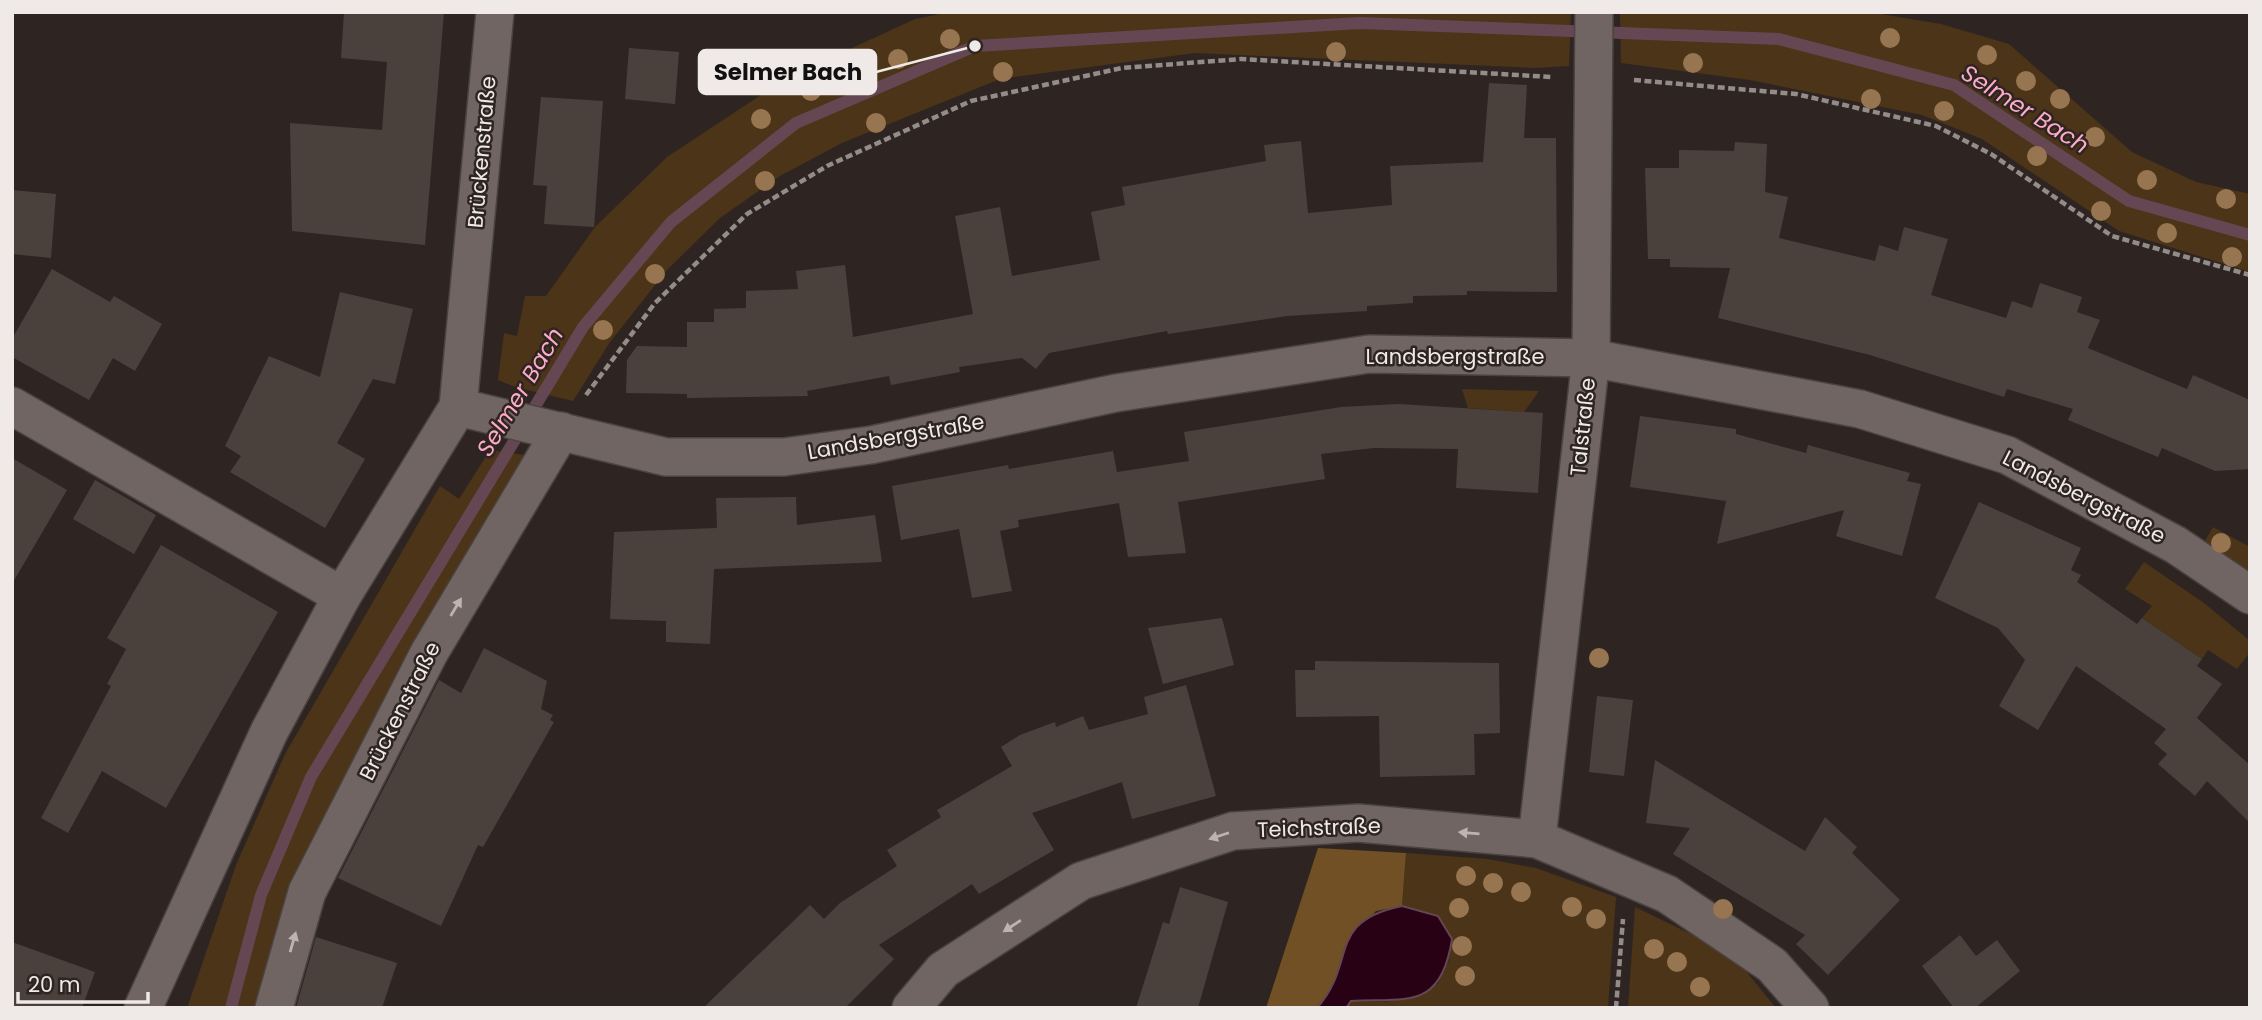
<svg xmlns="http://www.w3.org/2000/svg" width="2262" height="1020" font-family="Poppins,sans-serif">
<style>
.green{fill:#4b3417}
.forest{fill:#715025}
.water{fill:#290114;stroke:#644753;stroke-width:2}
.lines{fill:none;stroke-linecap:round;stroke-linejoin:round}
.stream{stroke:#644753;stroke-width:12}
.building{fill:#4a413c}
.minor-casing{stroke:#4a4341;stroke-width:40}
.path{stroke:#938c89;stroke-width:4.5;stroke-dasharray:7 3.5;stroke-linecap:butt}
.minor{stroke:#716563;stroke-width:37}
.tree{fill:#967550}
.oneway{fill:#bdb4b2}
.labels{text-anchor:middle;stroke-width:5;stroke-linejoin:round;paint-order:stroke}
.street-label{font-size:21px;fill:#efe9e7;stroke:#2e2522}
.water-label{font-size:23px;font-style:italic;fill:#fdabc8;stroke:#2e2522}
.leader{fill:none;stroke:#efe9e7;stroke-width:2.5}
.callout-dot{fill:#efe9e7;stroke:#2e2522;stroke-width:2.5}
.callout{fill:#efe9e7;stroke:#efe9e7;stroke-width:2.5}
.callout-label{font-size:23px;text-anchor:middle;font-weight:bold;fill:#111}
</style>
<rect width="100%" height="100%" fill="#2e2522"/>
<g class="green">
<path d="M950,12h621l-2,54 -34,2 -340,-15 -195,26 -158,64 -62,33 -60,42 -53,52 -57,72 -37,59 -58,-14 -17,-7 6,-47 13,3 8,-40h21l49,-69 72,-70 118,-78 130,-60z"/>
<path d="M1620,12h249l72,12 68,20 123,108 64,30 54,12v78l-131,-41 -137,-92 -60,-24 -172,-35 -129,-17z"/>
<path d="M1462,389l77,2 -15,21 -56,-4z"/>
<path d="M490,450l34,5 -64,117 -202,436h-71l49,-143 49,-111 155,-268 19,13z"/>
<path d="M2213,527l37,20v28l-45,-34z"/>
<path d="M2144,562l60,41 46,38v11l-13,17 -29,-19 -6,9 -60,-41 10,-12 -27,-17z"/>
<path d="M1406,853l82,6 48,9 80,29 -8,111h-262l4,-7 37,1 51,-18 11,-24 3,-21 -14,-23 -36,-10z"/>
<path d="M1635,907l85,41 25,22 31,38h-148z"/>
</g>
<path class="forest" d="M1318,848l88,5 -4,53 -26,5 -31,35 -13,45 -15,17h-51z"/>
<path class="water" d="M1402,906l36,10 14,23c-11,71 -44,59 -101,62l-5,7h-29c41,-46 8,-86 85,-102z"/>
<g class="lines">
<path class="stream" d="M231,1008l30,-113 50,-118 272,-450 88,-105 125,-99 179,-77 385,-23 419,16 175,46 175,116 121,34"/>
</g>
<g class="building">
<path d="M344,12h100l-19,233 -133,-14 -2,-108 92,7 5,-68 -46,-4z"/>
<path d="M629,48l50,4 -4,52 -50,-5z"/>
<path d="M1489,83l38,2 -3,53h32l1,154 -90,-1v4l-54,1v7l-46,3v5l-80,5 -119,18 -1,-3 -118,22 -13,16 -14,-11 -63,9 1,5 -69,13 -2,-9 -82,15 1,5 -121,2v-4l-61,-1 1,-33 10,-14 50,1v-25h27v-13l32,-1v-17l52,-2 -2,-18 49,-6 8,72 120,-23 -18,-98 45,-9 12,69 88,-16 -9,-48 34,-7 -3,-18 144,-26 -2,-16 37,-4 7,72 84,-8 -2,-39 93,-4z"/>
<path d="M541,97l62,4 -9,126 -50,-3 3,-38 -14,-1z"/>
<path d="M1735,142l32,2 -2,48 23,5 -9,41 96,23 4,-16 19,6 6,-24 44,12 -17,56 75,23 6,-17 20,7 8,-25 42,14 -5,15 23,8 -12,28 99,41 6,-14 57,25v69l-35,2 -53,-23 -4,9 -90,-37 5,-11 -66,-20 -3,8 -134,-42 -152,-37 12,-50 -60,-1v-8h-22l-3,-91h34v-18l55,1z"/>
<path d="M12,190l44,4 -5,64 -39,-4z"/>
<path d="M52,269l58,33 4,-6 48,28 -27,47 -22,-13 -24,42 -77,-43v-18z"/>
<path d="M340,292l73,17 -18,75 -22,-5 -36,64 28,16 -40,69 -95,-56 11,-16 -16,-10 44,-90 51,21z"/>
<path d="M1398,404l145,9 -5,80 -82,-5 2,-39 -84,-1 -53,6 4,25 -147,23 8,51 -58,4 -9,-54 -101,17 1,7 -19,4 12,60 -40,7 -13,-69 -58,11 -9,-54 116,-21 1,4 104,-18 4,21 72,-11 -5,-29 157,-25z"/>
<path d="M1640,416l96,13v5l70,19 2,-8 102,28 -3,8 14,3 -19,72 -66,-20 8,-26 -127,34 9,-43 -96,-14z"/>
<path d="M12,458l55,32 -55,94z"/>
<path d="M95,480l61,35 -22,39 -61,-35z"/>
<path d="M796,497l1,28 78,-10 7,47 -168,7 -4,75 -44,-2v-21l-56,-2 4,-87 103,-4 -1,-30z"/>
<path d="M1979,502l102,46 -10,22 10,5 -4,7 60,42 5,-6 60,41 -5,7 25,18 -25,34 53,47v58l-43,-42 -12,15 -37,-32 9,-10 -13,-11 12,-14 -90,-63 -38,64 -39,-24 26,-46 -27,-32 -63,-30z"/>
<path d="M161,545l117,67 -112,196 -64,-37 -34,62 -27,-15 70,-132 -4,-2 19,-35 -19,-11z"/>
<path d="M1222,618l12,47 -71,19 -15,-56z"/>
<path d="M484,648l63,33 -6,28 12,6 -3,5 4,2 -71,125 -5,-2 -37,81 -103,-48 101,-198 22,13z"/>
<path d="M1315,661l184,2 1,70 -26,1 1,41 -95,2 -1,-61 -83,1 -1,-47h20z"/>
<path d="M1186,685l30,111 -84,23 -10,-37 -90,31 22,37 -75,44 -7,-10 -93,61 15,14 -49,49h-142l107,-103 14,14 16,-16 57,-37 -10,-16 54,-33 -4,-7 75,-44 -11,-19 19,-12 35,-13 1,5 27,-11 6,14 59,-16 -4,-17z"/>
<path d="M1597,696l36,4 -9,76 -35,-4z"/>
<path d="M1655,760l150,91 20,-34 32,30 -5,6 48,47 -72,75 -32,-31 9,-9 -132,-81 17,-26 -44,-5z"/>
<path d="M1180,887l48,15 -30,106h-62l27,-86 6,2z"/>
<path d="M1960,935l16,21 21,-16 23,31 -45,37h-21l-32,-42z"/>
<path d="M316,937l81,26 -15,45h-86z"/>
<path d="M12,942l83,30 -13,36h-70z"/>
</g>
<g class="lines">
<g class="minor-casing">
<g id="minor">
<path d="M12,406l330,190"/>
<path d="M458,407l208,50h118l87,-12 245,-52 253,-39 222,4 269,51 147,46 169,90 74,50"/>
<path d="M1537,839l54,-481 3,-346"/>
<path d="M143,1008l126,-276 73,-136 116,-189 37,-395"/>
<path d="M274,1008l33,-116 122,-239 132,-222"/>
<path d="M911,1008l32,-38 138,-89 152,-50 125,-8 179,16 130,55 105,71 38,43"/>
</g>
</g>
<g class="path">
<path d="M1634,80l162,14 140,32 55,28 121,82 138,39"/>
<path d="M586,395l69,-92 92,-89 80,-48 144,-65 151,-33 119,-9 311,18"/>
<path d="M1616,1008l7,-89"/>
</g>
<use href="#minor" class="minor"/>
</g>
<g class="tree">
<circle cx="1890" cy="38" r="10"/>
<circle cx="950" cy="39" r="10"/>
<circle cx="1336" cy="52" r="10"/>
<circle cx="1987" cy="55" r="10"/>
<circle cx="898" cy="59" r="10"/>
<circle cx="1693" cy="63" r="10"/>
<circle cx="1003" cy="72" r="10"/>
<circle cx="2026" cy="81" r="10"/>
<circle cx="811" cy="91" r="10"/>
<circle cx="1871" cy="99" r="10"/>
<circle cx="2060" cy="99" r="10"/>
<circle cx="1944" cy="111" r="10"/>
<circle cx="761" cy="119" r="10"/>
<circle cx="876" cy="123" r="10"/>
<circle cx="2095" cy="137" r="10"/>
<circle cx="2037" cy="156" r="10"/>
<circle cx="2147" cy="180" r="10"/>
<circle cx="765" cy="181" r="10"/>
<circle cx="2226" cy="199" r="10"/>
<circle cx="2101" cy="211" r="10"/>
<circle cx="2167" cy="233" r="10"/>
<circle cx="2232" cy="257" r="10"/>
<circle cx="655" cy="274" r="10"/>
<circle cx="603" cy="330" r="10"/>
<circle cx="2221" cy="543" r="10"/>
<circle cx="1599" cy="658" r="10"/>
<circle cx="1466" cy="876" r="10"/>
<circle cx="1493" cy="883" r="10"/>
<circle cx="1521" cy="892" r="10"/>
<circle cx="1572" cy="907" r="10"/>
<circle cx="1459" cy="908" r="10"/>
<circle cx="1723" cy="909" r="10"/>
<circle cx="1596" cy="919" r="10"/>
<circle cx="1462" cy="946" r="10"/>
<circle cx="1654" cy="949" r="10"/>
<circle cx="1677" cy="962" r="10"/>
<circle cx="1465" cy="976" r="10"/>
<circle cx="1700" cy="987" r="10"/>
</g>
<defs><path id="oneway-solid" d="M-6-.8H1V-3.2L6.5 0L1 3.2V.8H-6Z" transform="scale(1.75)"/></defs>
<g class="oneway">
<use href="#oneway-solid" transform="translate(456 607) rotate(-59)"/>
<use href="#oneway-solid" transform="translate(1469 833) rotate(-175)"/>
<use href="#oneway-solid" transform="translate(1219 836) rotate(162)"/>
<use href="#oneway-solid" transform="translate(1012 926) rotate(147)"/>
<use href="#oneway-solid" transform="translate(293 942) rotate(-74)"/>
</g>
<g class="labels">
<g class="street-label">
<text transform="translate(482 152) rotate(-85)" y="7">Brückenstraße</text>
<text x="1455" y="364">Landsbergstraße</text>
<text transform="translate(1583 427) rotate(-84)" y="7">Talstraße</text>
<text transform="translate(896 437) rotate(-10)" y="7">Landsbergstraße</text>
<text transform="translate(2084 497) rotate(27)" y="7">Landsbergstraße</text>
<text transform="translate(400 711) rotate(-63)" y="7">Brückenstraße</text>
<text transform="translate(1319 828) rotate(-2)" y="7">Teichstraße</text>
</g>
<g class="water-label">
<text transform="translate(2025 109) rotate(32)" y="8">Selmer Bach</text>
<text transform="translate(520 392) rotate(-59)" y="8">Selmer Bach</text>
</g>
</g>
<path class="leader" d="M975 46L876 72"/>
<circle class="callout-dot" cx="975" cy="46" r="7"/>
<rect class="callout" x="699" y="50" width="177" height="44" rx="7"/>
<g class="callout-label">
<text x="788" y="80">Selmer Bach</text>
</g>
<rect width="2262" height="1020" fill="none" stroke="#efe9e7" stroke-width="28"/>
<path d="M18 992v10h130v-10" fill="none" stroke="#efe9e7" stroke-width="3.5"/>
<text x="28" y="992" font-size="21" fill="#efe9e7" stroke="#2e2522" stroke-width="5" paint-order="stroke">20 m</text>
</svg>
